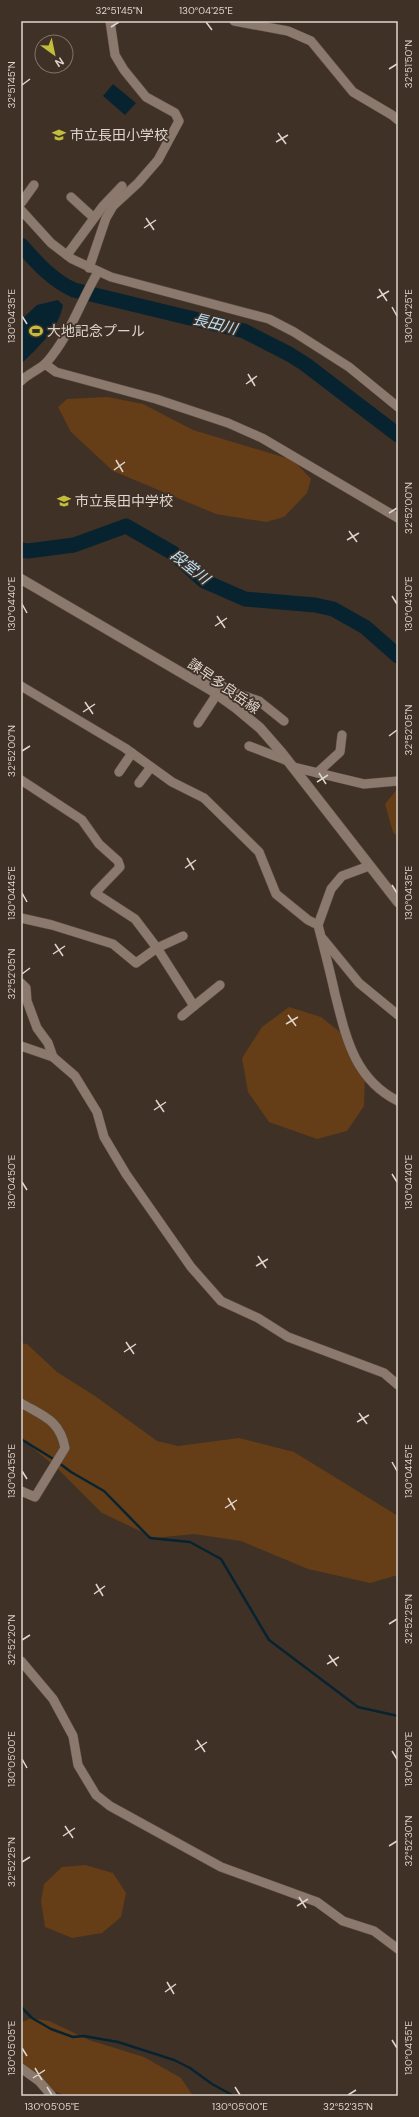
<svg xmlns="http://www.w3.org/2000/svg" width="419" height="2117" font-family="'DM Sans','Noto Sans JP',sans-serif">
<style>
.green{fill:#653d17}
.water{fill:#082330}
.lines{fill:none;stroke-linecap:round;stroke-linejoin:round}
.stream{stroke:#082330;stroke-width:2.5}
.river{stroke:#082330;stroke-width:15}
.minor-casing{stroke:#5a4e44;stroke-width:10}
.secondary-casing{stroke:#5a4e44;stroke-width:11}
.minor{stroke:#8a796c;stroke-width:9}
.secondary{stroke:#8a796c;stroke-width:10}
.ticks{fill:none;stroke:#ded5ce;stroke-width:1.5}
.labels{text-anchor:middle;stroke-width:3.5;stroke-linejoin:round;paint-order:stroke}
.poi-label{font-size:14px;fill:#ded5ce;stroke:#403126;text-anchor:start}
.street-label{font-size:14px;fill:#ded5ce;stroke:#403126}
.water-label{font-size:15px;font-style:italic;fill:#b8e0f7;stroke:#403126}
.neatline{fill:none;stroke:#ded5ce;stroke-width:1.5}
.ticks-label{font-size:10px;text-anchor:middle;fill:#ded5ce}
</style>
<rect width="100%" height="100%" fill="#403126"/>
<g class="green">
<path d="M108,397l35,7 50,26 100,30 18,19 -4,14 -23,24 -18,5 -50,-8 -103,-43 -42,-39 -13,-25 9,-8z"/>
<path d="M398,788v49l-5,-5 -8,-28z"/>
<path d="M289,1007l32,10 28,22 16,32 -1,35 -17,25 -30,8 -48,-17 -21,-30 -6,-34 20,-31z"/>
<path d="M21,1343l6,1 30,28 38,24 62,45 21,5 61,-8 55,14 104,64v59l-28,8 -62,-14 -67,-28 -47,-7 -39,4 -53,-25 -44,-44 -37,-31z"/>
<path d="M85,1865l28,8 13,20 -5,24 -19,16 -30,5 -27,-11 -4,-26 3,-17 18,-17z"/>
<path d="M31,2018l18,3 40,19 55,17 37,21 12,18h-127l-21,-9 -24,-16v-48z"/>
</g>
<g class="water">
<path d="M113,84l23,19 -11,12 -22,-19z"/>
<path d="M58,300l5,5c-4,23 -25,43 -42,59v-48l3,1 13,-12z"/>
</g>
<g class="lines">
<g class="stream">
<path d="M21,1439l34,21"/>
<path d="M59,1463l12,9 33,19 46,47 40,4 31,17 48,81 89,67 40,9"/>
<path d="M21,2007l11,11 19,11 22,8 11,-1 34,6 56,18 16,8 22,16 22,12"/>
</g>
<g class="river">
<path d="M21,245c15,17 32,36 53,45l170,41 45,23 16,10 93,71"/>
<path d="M21,550l7,1 46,-6 52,-19 47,27 31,28 41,18 70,6 18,4 32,18 33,29"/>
</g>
<g class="minor-casing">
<g id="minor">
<path d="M234,21l54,10 23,10 42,51 39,23 6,5"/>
<path d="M71,197l23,21"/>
<path d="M21,203l13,-18"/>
<path d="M21,210l30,33 21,16 39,18 158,42 25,13 55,35 49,40"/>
<path d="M67,255l36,-49 19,-20"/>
<path d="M89,268l17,-50 7,-12 25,-23 20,-23 21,-39 -4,-8 -29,-16 -22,-27 -9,-15 -5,-34"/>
<path d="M45,364l11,8 100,27 72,24 34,15 136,80"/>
<path d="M21,381c7,-7 19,-12 25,-18 24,-27 34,-61 52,-91"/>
<path d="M193,680l5,-7 35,19 26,9 25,20"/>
<path d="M21,686l104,62 47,34 32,16 55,54 17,42 32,26 10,5c6,23 12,46 17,69 11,43 19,85 63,107"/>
<path d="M198,723l19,-29"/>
<path d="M249,746l39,15"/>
<path d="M293,767l71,17 34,-3"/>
<path d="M119,772l13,-19"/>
<path d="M317,773l23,-21 2,-17"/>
<path d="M21,780l61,40 17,24 19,17 2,6 -25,26 40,26 22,29 -21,15 -23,-19 -61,-19 -31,-7"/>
<path d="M139,783l12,-16"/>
<path d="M318,925l13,-36 11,-13 27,-10"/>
<path d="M323,939l36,44 39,32"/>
<path d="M21,983l5,5 1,13 10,27 11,15 5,14"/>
<path d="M194,1006l26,-21"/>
<path d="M182,1016l12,-10 -37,-58 26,-12"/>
<path d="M21,1046l32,11 22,19 22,36 7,25 22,37 65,93 30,34 37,17 30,19 96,36 14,12"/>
<path d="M21,1403c22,13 39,17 44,45l-30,49 -14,-6"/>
<path d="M21,1661l32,38 20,37 5,29 18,30 14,11 111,61 96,35 26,19 31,10 24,18"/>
<path d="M21,2068l18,13 13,15"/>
</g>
</g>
<g class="secondary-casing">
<path id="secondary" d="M21,579l190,111 25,18 24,20 21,24 117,150"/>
</g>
<use href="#minor" class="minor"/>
<use href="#secondary" class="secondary"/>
</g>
<path class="ticks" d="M206,22l6,8M111,27l8,-5M389,69l8,-5M22,85l8,-6M278,133l8,11M276,142l12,-7M146,218l8,12M144,228l12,-8M379,289l8,12M377,298l12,-7M392,307l5,9M22,316l5,8M248,374l7,12M246,384l11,-8M116,460l7,12M114,470l11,-8M389,513l8,-5M349,531l8,11M347,540l12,-7M392,596l5,8M22,604l5,9M217,616l8,12M215,626l12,-8M85,702l8,12M83,712l12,-8M389,736l8,-6M22,751l8,-5M319,773l7,11M317,782l11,-7M187,858l7,12M185,868l11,-8M392,885l5,8M22,893l5,9M55,944l8,12M53,954l12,-8M22,974l8,-6M288,1015l8,11M286,1024l12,-7M156,1100l8,12M154,1110l12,-8M392,1174l5,8M22,1182l5,8M258,1256l8,12M256,1266l12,-7M126,1342l8,12M124,1352l12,-8M359,1413l8,11M357,1422l12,-7M392,1462l5,9M22,1471l5,8M228,1498l7,12M225,1508l12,-8M96,1584l7,12M94,1594l11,-8M389,1624l8,-5M22,1640l8,-5M329,1655l8,11M327,1664l12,-7M197,1740l8,12M195,1750l12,-8M392,1751l5,8M22,1759l5,9M65,1826l8,12M63,1836l12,-8M389,1846l8,-5M22,1862l8,-5M299,1897l7,11M297,1906l11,-7M167,1982l7,12M165,1992l11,-8M392,2040l5,8M22,2048l5,8M35,2068l7,12M33,2078l12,-8M47,2087l5,8M235,2087l5,8M348,2095l8,-5"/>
<defs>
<g id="school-bare" transform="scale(1.08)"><path d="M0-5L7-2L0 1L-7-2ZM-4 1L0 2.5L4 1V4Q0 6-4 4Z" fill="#c3bd3e" stroke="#403126" stroke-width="2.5" paint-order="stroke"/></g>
<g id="stadium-bare" transform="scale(1.08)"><path d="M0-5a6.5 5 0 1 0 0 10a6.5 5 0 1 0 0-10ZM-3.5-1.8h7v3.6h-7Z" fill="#c3bd3e" stroke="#403126" stroke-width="2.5" paint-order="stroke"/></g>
</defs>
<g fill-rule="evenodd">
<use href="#school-bare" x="59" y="135"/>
<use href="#stadium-bare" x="36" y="331"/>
<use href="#school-bare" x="64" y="501"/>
</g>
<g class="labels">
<g class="poi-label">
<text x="70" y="140">市立長田小学校</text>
<text x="47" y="336">大地記念プール</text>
<text x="75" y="506">市立長田中学校</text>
</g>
<g class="street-label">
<text transform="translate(224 686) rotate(35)" y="5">諫早多良岳線</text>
</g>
<g class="water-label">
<text transform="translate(215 324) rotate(14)" y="5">長田川</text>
<text transform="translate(190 567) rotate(38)" y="5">段堂川</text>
</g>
</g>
<rect width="419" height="2117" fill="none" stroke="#403126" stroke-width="44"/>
<g transform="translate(54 54) rotate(147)"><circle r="19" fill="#403126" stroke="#7f7369"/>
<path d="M0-3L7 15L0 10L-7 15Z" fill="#c3bd3e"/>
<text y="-6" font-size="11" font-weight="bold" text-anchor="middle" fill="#ded5ce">N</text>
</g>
<rect x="22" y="22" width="375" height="2073" class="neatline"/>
<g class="ticks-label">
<text x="119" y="14">32°51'45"N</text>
<text x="206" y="14">130°04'25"E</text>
<text transform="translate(408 64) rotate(-90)" y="4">32°51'50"N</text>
<text transform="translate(11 85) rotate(-90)" y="4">32°51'45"N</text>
<text transform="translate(11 316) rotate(-90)" y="4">130°04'35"E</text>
<text transform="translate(408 316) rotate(-90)" y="4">130°04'25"E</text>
<text transform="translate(408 508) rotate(-90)" y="4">32°52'00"N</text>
<text transform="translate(11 604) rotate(-90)" y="4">130°04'40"E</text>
<text transform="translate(408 604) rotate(-90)" y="4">130°04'30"E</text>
<text transform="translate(408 730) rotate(-90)" y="4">32°52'05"N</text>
<text transform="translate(11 751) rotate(-90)" y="4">32°52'00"N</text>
<text transform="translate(11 893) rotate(-90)" y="4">130°04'45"E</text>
<text transform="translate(408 893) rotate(-90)" y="4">130°04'35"E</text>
<text transform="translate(11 974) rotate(-90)" y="4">32°52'05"N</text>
<text transform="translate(11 1182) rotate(-90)" y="4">130°04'50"E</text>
<text transform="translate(408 1182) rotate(-90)" y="4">130°04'40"E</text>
<text transform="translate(11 1471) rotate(-90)" y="4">130°04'55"E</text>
<text transform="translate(408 1471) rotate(-90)" y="4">130°04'45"E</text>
<text transform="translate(408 1619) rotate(-90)" y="4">32°52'25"N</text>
<text transform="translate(11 1640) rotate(-90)" y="4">32°52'20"N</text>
<text transform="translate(11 1759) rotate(-90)" y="4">130°05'00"E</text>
<text transform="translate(408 1759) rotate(-90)" y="4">130°04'50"E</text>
<text transform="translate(408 1841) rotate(-90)" y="4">32°52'30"N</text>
<text transform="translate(11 1862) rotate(-90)" y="4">32°52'25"N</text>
<text transform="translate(11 2048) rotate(-90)" y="4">130°05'05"E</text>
<text transform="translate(408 2048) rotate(-90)" y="4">130°04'55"E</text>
<text x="52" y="2110">130°05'05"E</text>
<text x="240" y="2110">130°05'00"E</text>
<text x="348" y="2110">32°52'35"N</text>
</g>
</svg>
